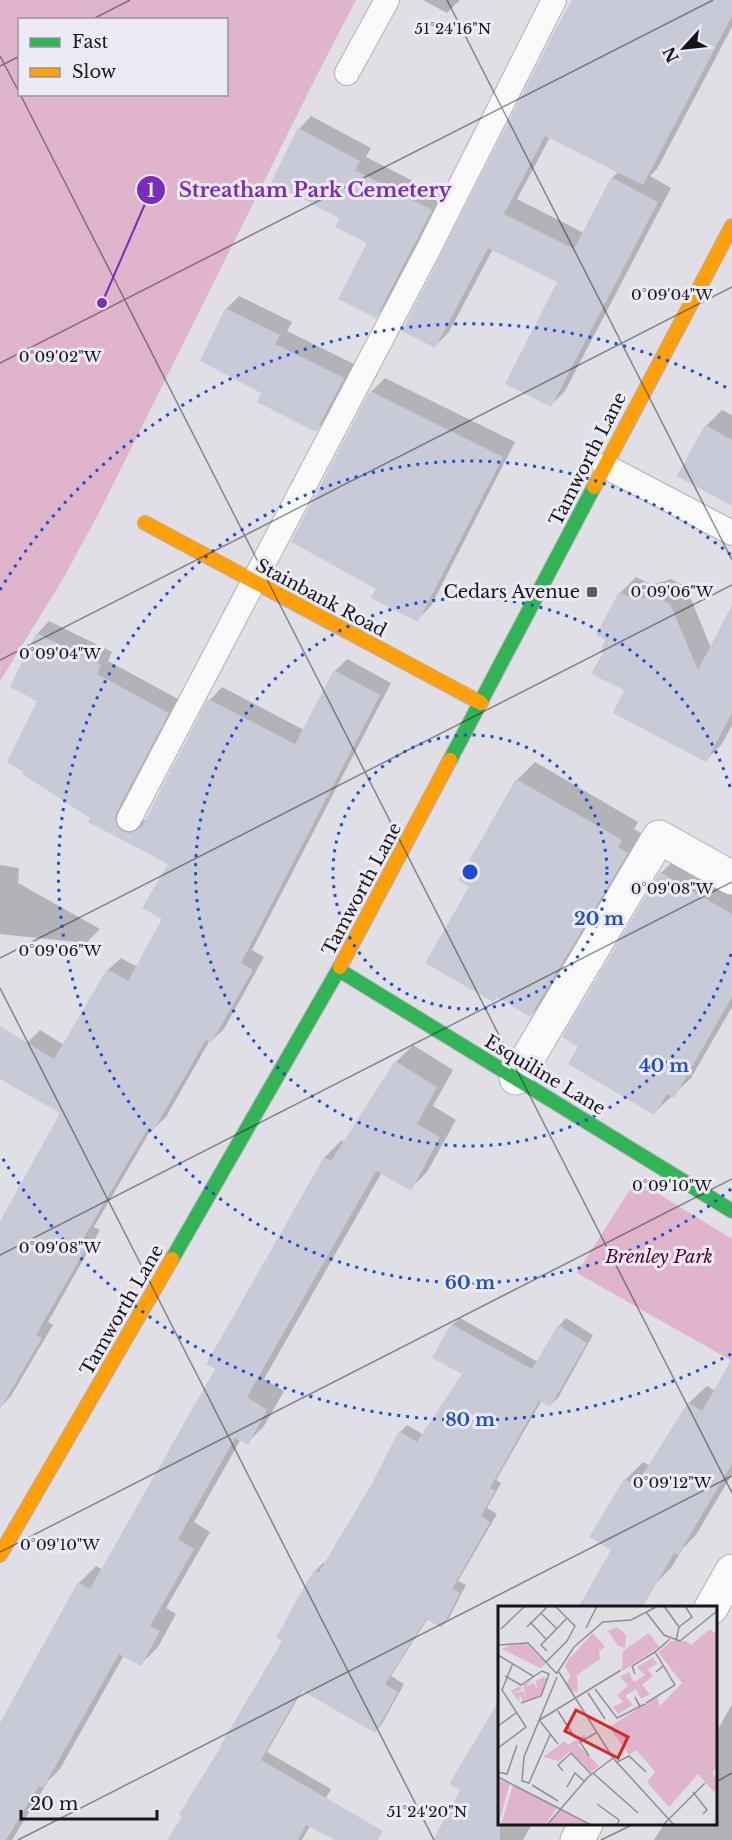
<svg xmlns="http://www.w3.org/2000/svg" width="732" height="1840" font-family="'Libre Baskerville',serif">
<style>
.green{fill:#e0b4ca;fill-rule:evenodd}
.shadow{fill:#0003;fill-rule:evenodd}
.building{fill:#c8cbd7}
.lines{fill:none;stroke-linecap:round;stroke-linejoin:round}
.lane-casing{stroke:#b2b1b6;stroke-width:26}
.street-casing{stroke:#b2b1b6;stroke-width:35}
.fast-casing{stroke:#b2b1b6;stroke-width:16}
.slow-casing{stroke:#b2b1b6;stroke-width:16}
.lane{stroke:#fafafb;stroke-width:24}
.street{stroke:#fafafb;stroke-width:33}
.fast{stroke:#30b455;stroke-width:14}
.slow{stroke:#ff9f0a;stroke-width:14}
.ticks{fill:none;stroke:#16161a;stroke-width:1.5;stroke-opacity:0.45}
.ring{fill:none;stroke:#1d4ed8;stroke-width:3;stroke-dasharray:3 6}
.poi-dot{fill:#5d5c61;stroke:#eceaf5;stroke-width:2}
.labels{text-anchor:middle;stroke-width:6;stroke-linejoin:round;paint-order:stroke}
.street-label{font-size:18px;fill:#16161a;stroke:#eceaf5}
.poi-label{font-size:18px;fill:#16161a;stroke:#eceaf5;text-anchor:end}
.park-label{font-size:18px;font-style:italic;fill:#530131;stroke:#eceaf5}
.inset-road{fill:none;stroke:#8f8f94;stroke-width:1.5}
.view{fill:#d62828;fill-opacity:0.15;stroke:#d62828;stroke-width:3}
.inset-edge{fill:none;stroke:#16161a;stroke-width:3}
.ticks-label{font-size:15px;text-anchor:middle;fill:#16161a;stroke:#eceaf5;stroke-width:6;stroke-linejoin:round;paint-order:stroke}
.centre{fill:#1d4ed8;stroke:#eceaf5;stroke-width:3}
.ring-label{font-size:18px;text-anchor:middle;font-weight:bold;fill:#1d4ed8;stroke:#eceaf5;stroke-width:6;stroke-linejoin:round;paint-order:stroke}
.leader{fill:none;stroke:#7b2cbf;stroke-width:2}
.callout-dot{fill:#7b2cbf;stroke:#eceaf5;stroke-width:2}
.mark-label{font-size:18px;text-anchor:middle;font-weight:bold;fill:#fff}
.callout-label{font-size:20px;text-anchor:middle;font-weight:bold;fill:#7b2cbf;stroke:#eceaf5;stroke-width:6;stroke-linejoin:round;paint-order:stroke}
</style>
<rect width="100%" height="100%" fill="#e0dfe5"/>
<g class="green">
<path d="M0,0h356l-41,79 -215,432 -37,68 -63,102zM20,20h206v74h-206z"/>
<path d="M636,1180l96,59v122l-155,-88z"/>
</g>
<g class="shadow">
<path d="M423,0h37l-13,13z"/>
<path d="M574,0h158v27l-75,142 -7,7 21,12 -106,203 -14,14 8,-124 -66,-32 -44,83 -14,14zM550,137l69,34 -7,7 -28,55 -67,-34z"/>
<path d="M311,116l60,32 -5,9 78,40 -56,107 -12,12 -7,-74 -28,-24 -42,-89z"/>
<path d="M239,296l53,26 -5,9 69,34 -27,52 -13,13 -53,-37 -37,-84z"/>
<path d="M385,378l130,64 -84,164 -14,14 -39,-32 -7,-196z"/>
<path d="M722,410l10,5v89l-26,-78z"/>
<path d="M636,577l16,8 19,-6 15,8 25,61 21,-39v116l-10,19 -16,16 -81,-70 -20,-38 15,-59z"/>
<path d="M49,621l63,31 -4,9 72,39 -45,119 7,2 4,-1 64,-120 12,-13 82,43 31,-59 12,-12 44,24 -139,267 12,7 -40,72 -13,12 -1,-1 -44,77 -13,12 -1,-1 -58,99 6,3 -52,92 5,3 -42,71 -11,12v-177l62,-118 -35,-70 13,-13 24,15 44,-75 13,-12 16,9 27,-48 6,-56 -63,-33 -68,-130 -2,-66z"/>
<path d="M535,762l103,60 -4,7 10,6 -96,163 -18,18 -59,-130 -11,-6 57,-100z"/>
<path d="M679,855l53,31v121l-41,71 -37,35 -74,-67 81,-173z"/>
<path d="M0,865l19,3 -1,15 82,46 -14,14 -86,-9z"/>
<path d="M413,1045l40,25 -20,36 23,14 -29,52 -17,17 -28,-17 -118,207 20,12 -20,35 -17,17 -6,-4 -47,83 16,10 -44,76 10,6 -18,33 -17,17 -17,-9 -64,114 -12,12 -36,59h-12v-114l79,-143 17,-17 7,4 114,-202 -9,-4 117,-207 17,-17 3,2 51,-80z"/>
<path d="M460,1318l78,44 21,-36 7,-8 27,17 -35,63 -8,7 -8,-5 -46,80 5,3 -14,25 10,6 -39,67 8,4 -17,33 -8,8 -13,-8 -37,58 13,8 -22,40 -7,7 -72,-42 -36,63 64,37 -29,51h-133l115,-200 11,-34 21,-36 7,-7 2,1 46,-77 29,-55 7,-7 17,10 41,-62 -13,-48z"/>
<path d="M732,1368v106l-36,61 -13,13 -12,20 -18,18 -40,-36 12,-70 18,-18 7,4 39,-63 18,-17 9,5z"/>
<path d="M732,1704v136h-78l10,-16h52v-91z"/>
<path d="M462,1790l38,34h32l-9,16h-88z"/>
</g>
<g class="building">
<path d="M572,0h160v16l-89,169 -98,-49 -41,78 70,35 37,-72 47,25 -107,205 -46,-23 52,-102 -69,-34 -53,100 -33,-17 150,-295z"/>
<path d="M298,128l62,33 -5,9 77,40 -56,108 -38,-19 29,-56 -32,-16 4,-9 -68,-35z"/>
<path d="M225,308l55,27 -5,9 69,34 -28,54 -59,-30 4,-9 -61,-32z"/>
<path d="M370,391l133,66 -85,165 -47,-24 5,-9 -85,-47z"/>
<path d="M705,425l27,15v66l-55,-30z"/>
<path d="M619,592l16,8 19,-5 16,9 28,66 34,-65v108l-26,49 -93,-49 11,-23 -33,-16 12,-21 -3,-1 5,-12 -9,-5z"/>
<path d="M36,633l65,32 -4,9 72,39 -53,100 -1,6 2,7 5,5 7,2 7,-2 6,-5 66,-127 87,45 39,-74 46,25 -139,268 12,7 -42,73 -5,-3 -53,91 -5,-3 -65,111 6,4 -53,92 6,3 -42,71v-188l60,-108 -60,-34v-53l54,33 53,-90 21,12 34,-62 -20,-11 26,-44 -80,-42 2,-4 -68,-44 1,-2 -16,-10 30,-61 -27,-14z"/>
<path d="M516,779l106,61 -4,7 10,6 -98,164 -33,-20 -4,5 -68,-39 44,-76 -11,-7z"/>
<path d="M660,872l72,42v83l-58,101 -7,-4 -13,21 -86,-51 10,-17 -16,-10z"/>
<path d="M395,1061l42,26 -20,37 23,13 -29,54 -35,-20 -129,226 20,13 -19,35 -13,-7 -57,101 16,10 -44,77 10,5 -19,35 -22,-12 -76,134 -4,-2 -33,54h-6v-117l78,-141 12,7 125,-220 -9,-5 118,-207 7,4z"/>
<path d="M451,1324l81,45 26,-44 29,18 -37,64 -11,-6 -49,87 5,3 -14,25 9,6 -38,67 8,4 -18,35 -16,-9 -41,65 13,8 -23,41 -74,-43 -40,70 122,71 -5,9h-43l-29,-15 -8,15h-131l15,-24 -3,-2 42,-67 -1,-1 62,-105 -6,-3 18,-33 20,-35 5,2 51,-85 29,-56 18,11 45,-68 -30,-16z"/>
<path d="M732,1359v105l-54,91 -4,-2 -32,55h-64l33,-58 -22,-13 35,-58 12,6 52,-83 14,9z"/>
<path d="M500,1699v141h-67l27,-50 -11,-6z"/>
</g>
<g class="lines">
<g class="lane-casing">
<g id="lane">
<path d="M347,73l40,-73"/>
<path d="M605,466l127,67"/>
<path d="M129,819l299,-569 126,-250"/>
</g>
</g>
<g class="street-casing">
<g id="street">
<path d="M516,1078l143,-241 73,41"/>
<path d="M711,1608l21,-37"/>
<path d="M577,1840l9,-16"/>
</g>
</g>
<g class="fast-casing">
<g id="fast">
<path d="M450,760l144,-273"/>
<path d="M339,970l393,241"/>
<path d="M172,1259l168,-292"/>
</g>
</g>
<g class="slow-casing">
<g id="slow">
<path d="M594,487l138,-261"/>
<path d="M145,523l336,180"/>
<path d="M340,967l110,-207"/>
<path d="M0,1555l172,-296"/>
</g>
</g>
<use href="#lane" class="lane"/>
<use href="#street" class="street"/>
<use href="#fast" class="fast"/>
<use href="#slow" class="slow"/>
</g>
<path class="ticks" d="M447,0l285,560M91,20l39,-20M0,56l20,38M0,66l20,-10M20,94l712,1399M0,363l713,-363M0,660l732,-373M0,958l732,-373M0,988l434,852M0,1255l732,-373M0,1552l732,-373M716,1782l16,-9M18,1840l714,-364M601,1840l33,-16"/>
<g class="ring">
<circle cx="470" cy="872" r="137"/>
<path d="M731 954A274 274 0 1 1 731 790"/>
<path d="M731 1189A411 411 0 1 1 731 555"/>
<path d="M731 1354A548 548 0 0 1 0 1154M0 590A548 548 0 0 1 731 390"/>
</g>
<rect class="poi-dot" x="586" y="586" width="12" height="12" rx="3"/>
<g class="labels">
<g class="street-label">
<text transform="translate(588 459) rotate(-63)" y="6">Tamworth Lane</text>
<text transform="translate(321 598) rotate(28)" y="6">Stainbank Road</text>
<text transform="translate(362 889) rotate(-62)" y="6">Tamworth Lane</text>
<text transform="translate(545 1075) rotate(31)" y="6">Esquiline Lane</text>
<text transform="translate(122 1310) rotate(-60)" y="6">Tamworth Lane</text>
</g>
<g class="poi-label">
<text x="580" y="598">Cedars Avenue</text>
</g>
<g class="park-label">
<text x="659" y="1263">Brenley Park</text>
</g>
</g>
<g transform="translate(498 1606)">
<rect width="219" height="219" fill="#e0dfe5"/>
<path d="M119,21l9,8 -1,13 -7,-2 -10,-15zM212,23l4,4 3,-4v137l-5,7 5,6v11l-3,2 -16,-18 -29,33 -22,-25 8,-10 -2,-3 -17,-19 -7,5 -20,-28 48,-30 3,9 22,-23 -24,-31 13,-11h15l5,4zM95,27l12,14 -6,4 1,8 -23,16 1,17 -8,-1 -4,-6 4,-10 -5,-8 3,-7zM151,27l10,14 -37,24 1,-20zM19,37l11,2 18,19 -6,4 -38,-19zM155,51l4,7 -10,5 6,7 -11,9 8,9 -9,5 -5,-10 -11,7 8,9 -15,9 -5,-7 10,-5 -6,-7 11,-9 -8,-9 9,-5 5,10 11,-7 -8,-8zM46,71l4,2 -7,16 -8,3 -10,3 -3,-5 -1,6 -8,-11 9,-5 2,3 -9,5 10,-3 3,6 -3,-12 9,-5 -7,7 9,-4 3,6 -1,-8zM86,129l2,3 -8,7 21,21 -8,6 -21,-21 -11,10 -16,-4 22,-16 3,4zM0,173l12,5 -12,41zM15,179l45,22 -13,18h-44zM62,204l29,15h-41z" fill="#e0b4ca"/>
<path class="inset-road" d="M166,0l15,21 -3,14M148,6l18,23 16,6 37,-30M43,7l16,16M32,16l16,17M29,21l21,-21M181,21l13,-10 -7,-11M88,22l11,-22M3,23l24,-23M0,39l30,-2 29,31M49,45l-6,-6 26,-27M0,49l35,21M48,56l21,-21 8,-15 -20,-20M165,60l-7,6 8,-7M61,66l54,86 61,67M59,67l17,-26 29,-25 28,-2 27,-14M137,68l-3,-8 23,-14M7,70l16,9 21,-14 7,3 -8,22 -20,7M97,83l22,29 28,-14M90,87l17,26M148,97l29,-18 -20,-33 15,-13M142,100l-5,-9 5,10M60,105l17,27M40,115l83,-51M42,115l18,23M0,120l18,-13M52,129l-21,48 -7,-2 2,-24 33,-80M0,142l28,-21 -24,-37 11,-27M91,150l-9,-14 16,-9M119,156l12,-6 17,16M65,165l-5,-6 13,-12 20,21M0,166l9,2 10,-29M95,167l45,40M0,171l93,48M34,179l26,16M69,181l8,-14 9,8M195,186l14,18 -4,4M99,198l22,16 -2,5M49,219l41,-48 25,-19M165,219l42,-42"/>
<path class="view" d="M78,104l52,27 -10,21 -53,-27z"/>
<rect width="219" height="219" class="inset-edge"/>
</g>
<g class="ticks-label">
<text x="453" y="34">51°24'16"N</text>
<text x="672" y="300">0°09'04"W</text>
<text x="60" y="362">0°09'02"W</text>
<text x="672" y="597">0°09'06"W</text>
<text x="60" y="659">0°09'04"W</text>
<text x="672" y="894">0°09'08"W</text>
<text x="60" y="956">0°09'06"W</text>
<text x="672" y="1191">0°09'10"W</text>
<text x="60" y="1253">0°09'08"W</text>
<text x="672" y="1488">0°09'12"W</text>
<text x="60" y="1550">0°09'10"W</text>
<text x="427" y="1817">51°24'20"N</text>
</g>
<circle cx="470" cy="872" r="9" class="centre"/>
<g class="ring-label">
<text x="599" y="925">20 m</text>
<text x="664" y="1072">40 m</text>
<text x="470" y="1289">60 m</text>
<text x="470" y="1426">80 m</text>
</g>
<path class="leader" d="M102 303L151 190"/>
<g class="callout-dot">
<circle cx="102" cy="303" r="6"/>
<circle cx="151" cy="190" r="15"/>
</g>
<g class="mark-label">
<text x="151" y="197">1</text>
</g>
<g class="callout-label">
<text x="315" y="197">Streatham Park Cemetery</text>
</g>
<rect x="18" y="18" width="210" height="78" fill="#eceaf5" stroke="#96959d" stroke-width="1.5"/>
<rect x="30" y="38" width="30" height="9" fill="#30b455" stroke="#96959d" stroke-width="1.5"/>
<text x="72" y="48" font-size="18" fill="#16161a">Fast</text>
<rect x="30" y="68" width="30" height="9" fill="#ff9f0a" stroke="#96959d" stroke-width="1.5"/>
<text x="72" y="78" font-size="18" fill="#16161a">Slow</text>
<g transform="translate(684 48) rotate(243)" stroke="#eceaf5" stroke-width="4.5" paint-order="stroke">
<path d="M0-4.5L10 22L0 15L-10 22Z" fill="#16161a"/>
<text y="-9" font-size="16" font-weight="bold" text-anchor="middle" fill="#16161a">N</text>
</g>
<path d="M21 1810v9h136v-9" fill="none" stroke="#16161a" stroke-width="3"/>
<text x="30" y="1810" font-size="18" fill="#16161a" stroke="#eceaf5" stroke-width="4.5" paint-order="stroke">20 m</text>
</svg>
